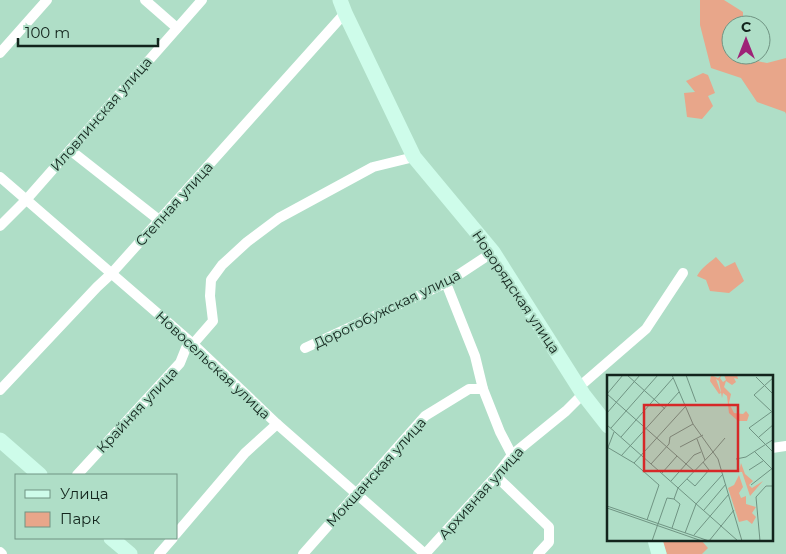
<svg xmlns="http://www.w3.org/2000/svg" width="786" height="554" font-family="Montserrat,sans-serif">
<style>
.green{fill:#e8a68a}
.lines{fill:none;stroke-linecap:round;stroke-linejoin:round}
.street{stroke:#fff;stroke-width:10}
.secondary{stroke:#cefcea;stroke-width:15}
.labels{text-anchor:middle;stroke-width:4;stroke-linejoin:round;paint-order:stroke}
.street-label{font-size:14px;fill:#12241c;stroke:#afdec7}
.inset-road{fill:none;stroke:#709483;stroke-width:1}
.view{fill:#d62828;fill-opacity:0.15;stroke:#d62828;stroke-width:2.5}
.inset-edge{fill:none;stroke:#12241c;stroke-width:2.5}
</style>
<rect width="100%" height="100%" fill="#afdec7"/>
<g class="green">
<path d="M700,0h24l19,12v9l5,4h-17v30h25l1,6 10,2 19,-5v56l-1,-2 -28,-10 -16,-24 -30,-10 -11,-43z"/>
<path d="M703,73l5,2 7,18 -7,3 5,10 -11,13 -15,-2 -3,-24 11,-1 -9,-11z"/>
<path d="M716,257l9,10 10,-5 9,19 -15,12 -19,-2 -4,-11 -9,-4c6,-10 11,-12 19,-19z"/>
<path d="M662,540h39l7,8 -6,6h-35z"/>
</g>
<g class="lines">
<g class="street">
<path d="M145,0l32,28"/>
<path d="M0,53l47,-53"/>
<path d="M70,150l89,70"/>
<path d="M0,177l193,167 84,80 148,130"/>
<path d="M0,226l26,-26 176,-200"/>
<path d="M446,283l29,73 8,33 17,43 12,23"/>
<path d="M305,348l141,-65 47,-31"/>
<path d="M579,387l67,-58 37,-56"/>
<path d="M0,390l97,-103 14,-13 234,-261"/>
<path d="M772,448l14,-2"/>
<path d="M77,475l103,-112 6,-15 7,-4 20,-23 -3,-25 1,-16 11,-15 25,-23 32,-24 94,-51 41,-10"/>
<path d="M496,476l53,51v15l-11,12"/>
<path d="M176,534l69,-81 32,-29"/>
<path d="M0,552l2,2"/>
<path d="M159,554l14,-16"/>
<path d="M303,554l122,-138 44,-27h14"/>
<path d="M425,554l71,-78 16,-21 54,-44 17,-17"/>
</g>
<g class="secondary">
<path d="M340,0l5,13 69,144 79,95 90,142 25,32"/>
<path d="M0,440l40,35"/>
<path d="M111,538l19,16"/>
<path d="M655,540l4,14"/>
</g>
</g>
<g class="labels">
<g class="street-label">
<text transform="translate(101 114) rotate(-49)" y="5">Иловлинская улица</text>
<text transform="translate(174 204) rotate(-48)" y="5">Степная улица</text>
<text transform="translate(516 292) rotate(56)" y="5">Новорядская улица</text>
<text transform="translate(387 309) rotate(-26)" y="5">Дорогобужская улица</text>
<text transform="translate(213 365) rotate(43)" y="5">Новосельская улица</text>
<text transform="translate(137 410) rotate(-47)" y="5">Крайняя улица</text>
<text transform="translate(376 472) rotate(-48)" y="5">Мокшанская улица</text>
<text transform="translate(481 493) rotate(-48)" y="5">Архивная улица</text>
</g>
</g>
<g transform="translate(607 375)">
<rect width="166" height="166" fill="#afdec7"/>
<path d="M104,0l7,3 4,-3 -2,3 3,4 3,-2 -2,-5h13l1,4 -4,-1 2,4 -4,3 -6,-4 -2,6 7,7 -2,9 5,10 9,1 3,-3 3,4 -2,6h-9l-9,-8 -2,-17 -4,-3 -1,5 -3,-17 -3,-2 5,14 -2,1 -9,-13zM134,88l4,11 8,7 -4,4 3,3 11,-7 -13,15 -8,-24h-3zM132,100l4,12 -4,6 2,5 5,-2v8l10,3 -4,6 4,4 -4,7 -5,-4 -8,2 -11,-34 6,-3z" fill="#e8a68a"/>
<path class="inset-road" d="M20,0l38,34M65,0l21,49 25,35 24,82M79,0l10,27M149,2l18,18M0,19l87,77M0,19l16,-19M167,35l-25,18 25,25M164,36l-17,-16 20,-18M0,38l33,-38M0,50l131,116M4,53l47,-53M14,62l52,-59M152,62l15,-13M90,64l8,21M0,72l27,16 25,22 -12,35M73,72l23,-12M0,75l7,-18M106,77l12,-14M148,77l19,19M14,81l58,-64M129,84l10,-2 28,-18M27,88l51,-56M44,89l18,-20 1,-7 23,-13M142,95l14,-9M55,98l15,-17M80,104l8,7 14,-16 -6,-8M64,106l23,-26 7,-3M144,110l23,-18M67,124l4,-11 35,-36M0,131l102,35M0,133l95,33M97,135l22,-26M65,153l8,-24 -6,-5M78,158l11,-29 27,-30M87,160l35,-41M45,166l15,-43 7,1M102,166l25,-31M153,166l-4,-44 10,-11h8"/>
<path class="view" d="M37,30h94v66h-94z"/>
<rect width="166" height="166" class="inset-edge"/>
</g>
<rect x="15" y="474" width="162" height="65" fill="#afdec7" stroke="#709483"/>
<rect x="25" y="490" width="25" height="8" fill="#cefcea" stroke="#709483"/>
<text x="60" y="499" font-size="15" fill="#12241c">Улица</text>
<rect x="25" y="512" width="25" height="15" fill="#e8a68a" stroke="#709483"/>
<text x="60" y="524" font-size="15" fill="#12241c">Парк</text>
<g transform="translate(746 40)"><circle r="24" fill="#afdec7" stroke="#709483"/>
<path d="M0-4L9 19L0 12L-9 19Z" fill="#9e2277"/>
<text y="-8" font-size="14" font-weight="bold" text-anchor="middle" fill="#12241c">С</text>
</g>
<path d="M18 38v8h140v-8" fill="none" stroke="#12241c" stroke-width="2.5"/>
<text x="25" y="38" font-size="15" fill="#12241c" stroke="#afdec7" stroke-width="4" paint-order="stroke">100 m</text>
</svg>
